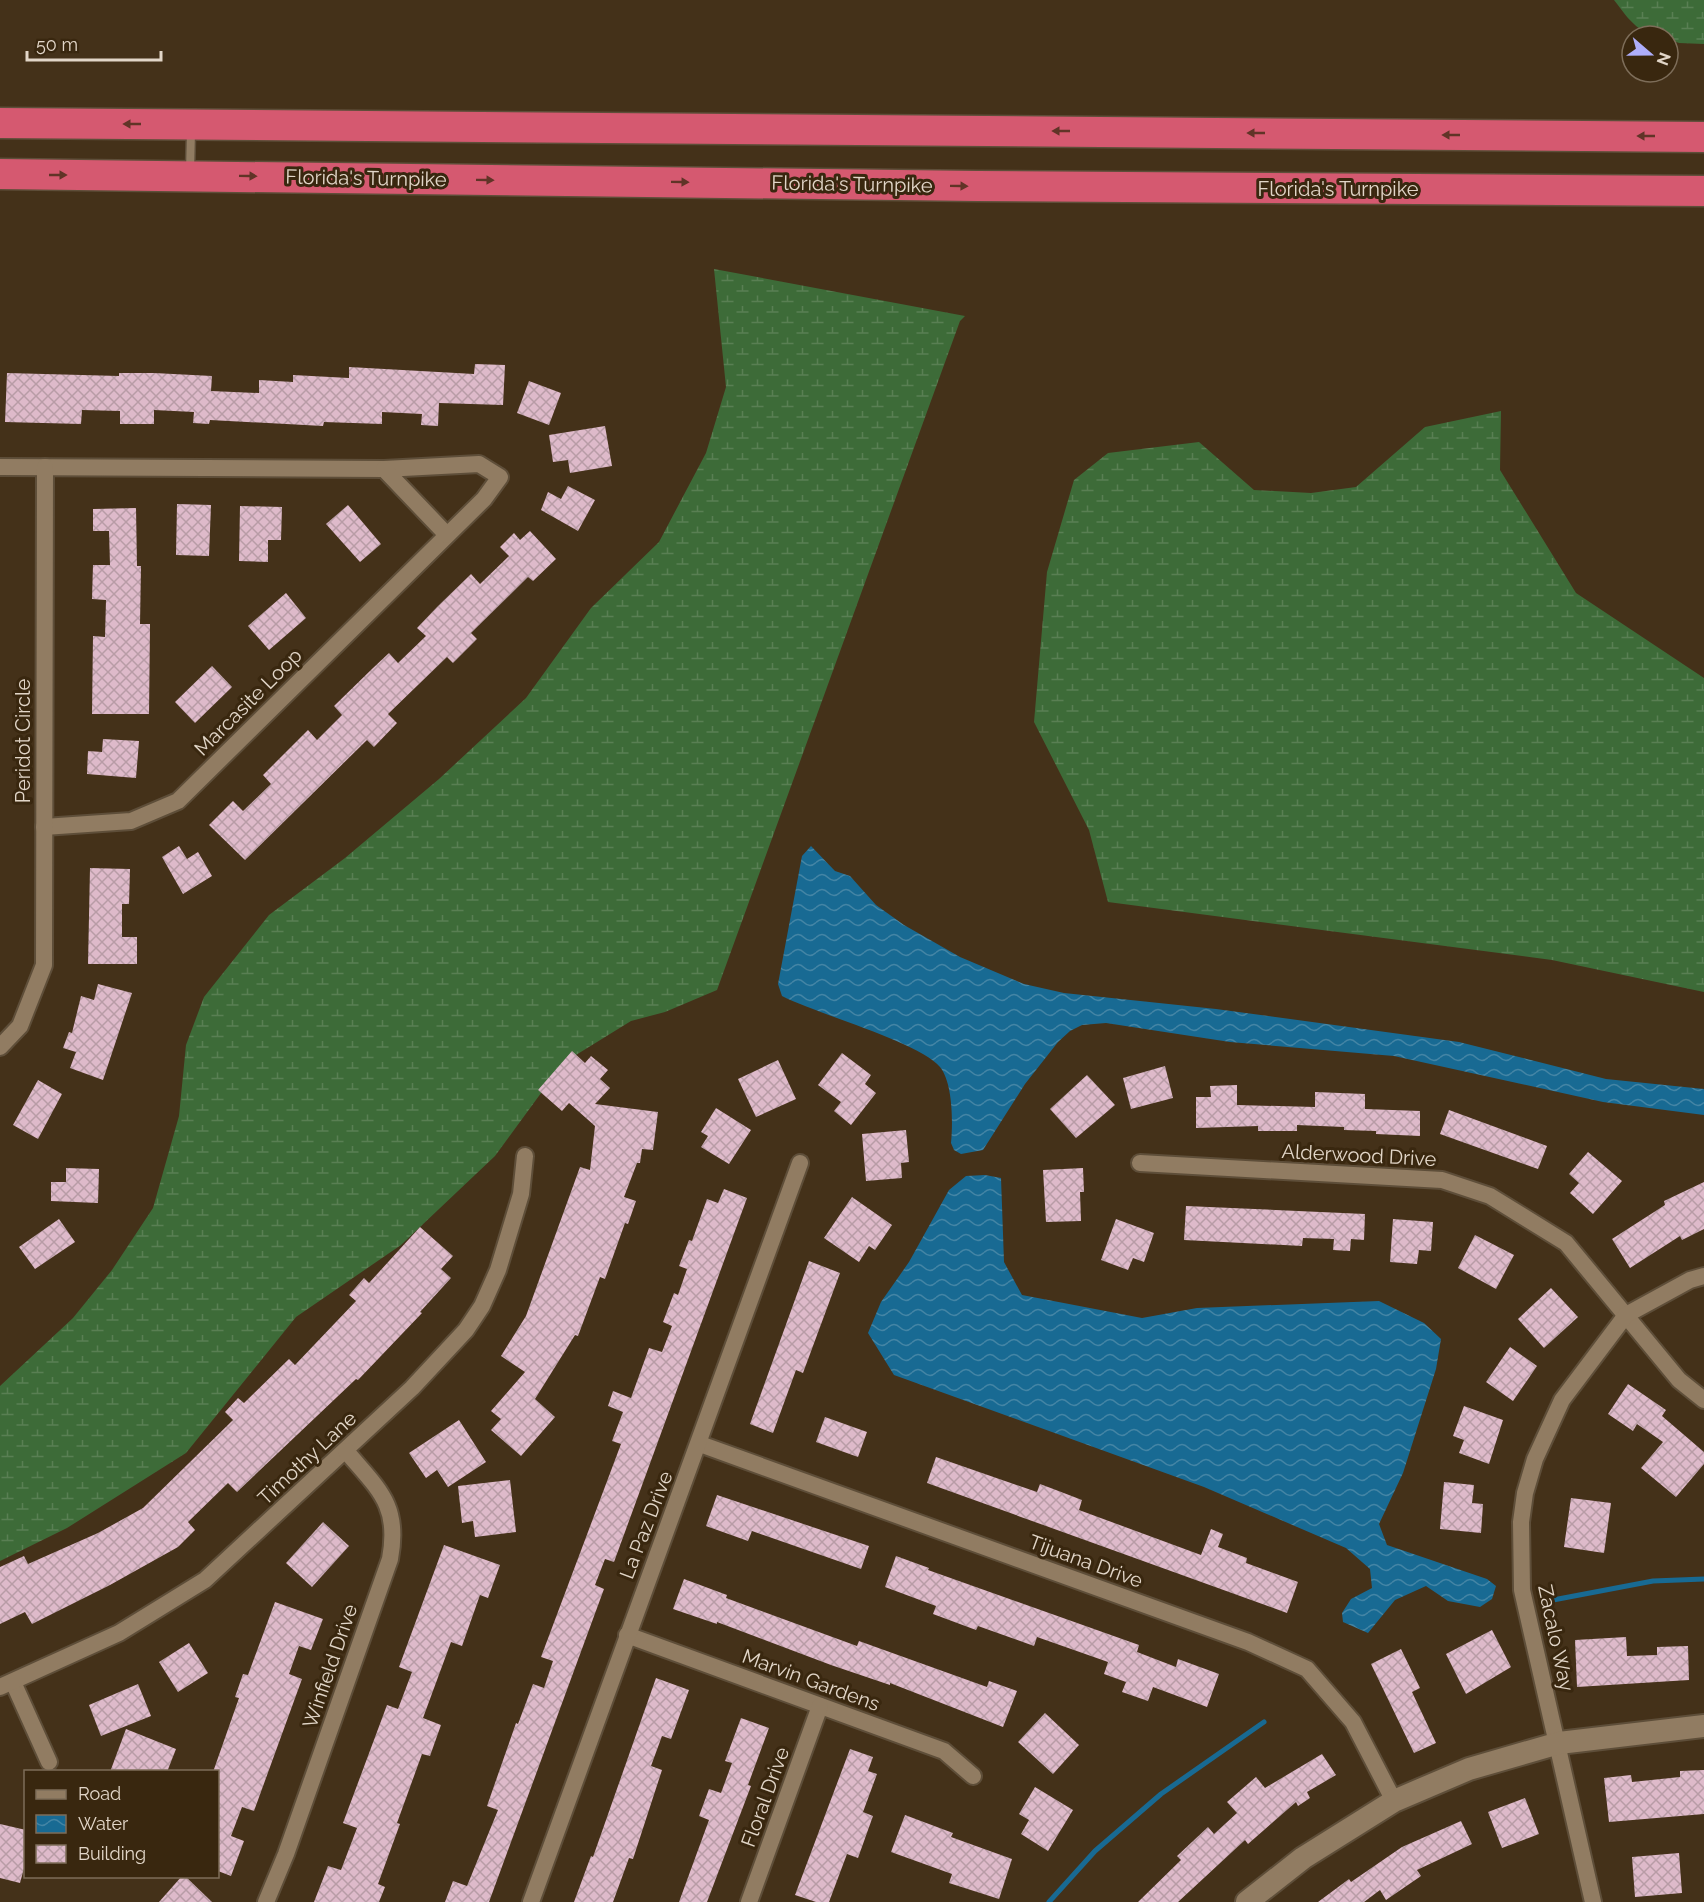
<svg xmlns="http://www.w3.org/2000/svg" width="1704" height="1902" font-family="Raleway,sans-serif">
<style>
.wetland{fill:url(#wetland-marsh)}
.water{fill:url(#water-waves)}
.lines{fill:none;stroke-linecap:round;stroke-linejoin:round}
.stream{stroke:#186a93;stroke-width:5}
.building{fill:url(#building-cross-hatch)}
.lane-casing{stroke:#5e4e39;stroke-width:11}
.street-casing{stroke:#5e4e39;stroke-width:20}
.secondary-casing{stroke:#5e4e39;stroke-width:26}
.highway-casing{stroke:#5e4e39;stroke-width:33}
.lane{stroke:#917c62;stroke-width:8}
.street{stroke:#917c62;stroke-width:16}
.secondary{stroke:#917c62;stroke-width:22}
.highway{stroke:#d55970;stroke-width:30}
.oneway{fill:#603427}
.labels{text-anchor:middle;stroke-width:6;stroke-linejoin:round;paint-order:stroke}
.street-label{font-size:20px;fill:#e2d6c8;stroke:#39270f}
</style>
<defs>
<pattern id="wetland-marsh" width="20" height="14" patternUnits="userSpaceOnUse" patternTransform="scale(1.5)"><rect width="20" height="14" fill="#3d6b38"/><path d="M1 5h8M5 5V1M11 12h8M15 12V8" fill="none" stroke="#597f53"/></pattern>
<pattern id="water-waves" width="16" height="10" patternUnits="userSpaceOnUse" patternTransform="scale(1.5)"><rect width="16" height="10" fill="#186a93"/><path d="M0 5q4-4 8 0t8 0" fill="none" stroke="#4485a5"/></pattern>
<pattern id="building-cross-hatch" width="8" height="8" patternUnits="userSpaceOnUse" patternTransform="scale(1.5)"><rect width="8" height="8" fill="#debaca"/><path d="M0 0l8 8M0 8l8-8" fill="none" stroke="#b89ca6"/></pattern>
</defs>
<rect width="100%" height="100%" fill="#443119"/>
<g class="wetland">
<path d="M1614,0h90v44l-25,-1 -11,-4v-3c-29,0 -38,-15 -54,-36z"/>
<path d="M714,269l251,47 -5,5 -243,669 -52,22 -34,9 -68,42 -68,93 -94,89 -105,72 -110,136 -119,75 -67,33v-175l73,-68 39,-48 41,-62 26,-92 7,-71 18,-48 65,-82 76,-57 94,-79 87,-81 65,-90 68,-66 47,-89 20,-66z"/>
<path d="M1501,411l-1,59 76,123 128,85v314l-152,-32 -444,-58 -19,-72 -55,-108 13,-150 27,-92 34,-27 91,-11 55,48 57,3 45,-6 69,-60z"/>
</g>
<g class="water">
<path d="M811,846l24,25 15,5 26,29 28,20 56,32 64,27 40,9 152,16 243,33 147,37 98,10v26l-101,-13 -209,-46 -164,-14 -124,-19 -24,2 -12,6 -12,11 -33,42 -42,66 -22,4 -7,-4 -3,-7c2,-20 2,-60 -11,-76 -21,-25 -123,-53 -158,-71l-4,-12 24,-128z"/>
<path d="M985,1175l16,3 3,84 18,33 120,23 55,-10 182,-7 45,22 17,16 -5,30 -33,104 -24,51 8,21 100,34 9,7 -4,13 -12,8 -32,-6 -22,-15 -31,14 -27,33 -25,-11 -1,-9 9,-14 21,-11 -2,-19 -24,-21 -142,-61 -310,-112 -26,-42 13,-31 28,-40 40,-72 17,-14z"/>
</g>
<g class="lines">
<g class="stream">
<path d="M1553,1600l100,-19 51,-2"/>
<path d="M1049,1902l46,-51 66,-57 103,-72"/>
</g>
</g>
<g class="building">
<path d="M475,364l30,1 -2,40 -64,-2 -1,23 -17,-1 1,-11 -40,-2v12l-58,-2 -1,4 -113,-6 -1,4 -16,-1 1,-11 -40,-2v14h-34v-13l-38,-1 -1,14 -76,-2 2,-49 112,3v-3h35l58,3 -1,15 48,2v-13l34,2v-7l56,3v-11l125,7z"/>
<path d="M529,381l32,12 -12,32 -32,-12z"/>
<path d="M605,426l7,40 -42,7 -2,-13 -15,2 -4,-27z"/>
<path d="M568,486l27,14 -17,31 -37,-21 7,-18 13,7z"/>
<path d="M177,504l34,1 -2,51 -33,-1z"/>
<path d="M348,505l33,39 -21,18 -34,-38z"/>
<path d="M240,506l42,1 -1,33h-13v22l-29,-1z"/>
<path d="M136,508l1,58h4l-1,58h10l-1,90h-57l1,-78 12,1 1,-37 -14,-1 1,-34h17l-1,-34h-16v-22z"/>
<path d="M530,531l26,28 -23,22 -5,-4 -57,56 6,6 -24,24 -6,-6 -59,57 9,9 -23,24 -7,-7 -122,120 -36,-35 24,-24 10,10 28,-27 -8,-9 45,-45 9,10 25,-25 -8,-9 39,-38 16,-15 9,10 28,-27 -9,-8 20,-21 34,-33 9,10 29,-28 -9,-9 14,-14 6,7z"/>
<path d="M286,593l20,25 -37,32 -21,-24z"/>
<path d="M212,666l20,21 -37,36 -20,-21z"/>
<path d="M103,739l36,2 -3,37 -49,-4 1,-23 14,1z"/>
<path d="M179,846l8,13 11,-7 14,24 -29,18 -21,-37z"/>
<path d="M90,868l40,1 -1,35h-7v33h15v27h-49z"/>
<path d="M98,984l34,9 -29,87 -33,-12 6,-16 -13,-4 6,-16 3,1 9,-37 13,4z"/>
<path d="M572,1051l13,12 6,-7 17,14 -8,9 10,9 -15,16 63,8 -5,38 -11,-1 -2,14h-3l-13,34 12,4 -8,23 -3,-1 -20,56 -5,-2 -22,59 -3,-1 -40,64 20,18 -34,39 -30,-26 10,-11 -10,-8 34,-39 -24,-16 25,-40 54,-149 10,3 5,-44 -26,-23 -7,8 -24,-21z"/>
<path d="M842,1053l29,22 -6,9 11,9 -25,32 -17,-14 7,-9 -23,-17z"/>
<path d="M778,1060l18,39 -40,18 -18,-38z"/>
<path d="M1165,1066l8,32 -42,11 -8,-31z"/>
<path d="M1087,1075l28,30 -39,33 -26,-29z"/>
<path d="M38,1080l24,14 -24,45 -25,-14z"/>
<path d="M1237,1085v20l78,2v-15l50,2v15l55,2v25l-44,-2v-3l-32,-1v-3l-47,-2v6h-39v-5l-62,2v-31h15l-1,-11z"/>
<path d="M716,1108l35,22 -22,34 -28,-17 7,-11 -7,-4z"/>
<path d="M1449,1110l98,36 -9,23 -98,-35z"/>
<path d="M906,1130l3,32 -8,1 1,15 -36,3 -4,-47z"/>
<path d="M1588,1152l34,29 -29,33 -23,-21 9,-10 -10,-9z"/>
<path d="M66,1168l33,1 -1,34 -47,-2v-19h15z"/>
<path d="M1083,1168l1,24h-4l1,29 -35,1 -3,-52z"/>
<path d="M1704,1182v47l-22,11 -2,-4 -50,32 -18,-29 53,-34 -1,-4z"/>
<path d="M724,1189l23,9 -133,364 -9,-3 -10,26 9,4 -115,313h-44l8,-21 14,5 31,-76 -11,-4 29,-83 2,1 15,-40 11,4 9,-27 -12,-4 80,-213 -9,-3 11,-29 -15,-6 5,-15 18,7 18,-50 13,4 10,-26 -9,-4 11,-29 4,2 9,-26 -8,-3 10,-26 3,1 15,-42 11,4z"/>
<path d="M852,1197l40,28 -17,25 -6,-4 -10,16 -35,-24z"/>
<path d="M1186,1206l179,8 -1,26 -13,-1 -1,12 -17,-1 1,-11 -31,-1 -1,8 -118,-6z"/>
<path d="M59,1219l16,23 -40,27 -16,-22z"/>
<path d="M1116,1219l38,14 -10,29 -11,-4 -5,12 -27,-10z"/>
<path d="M1393,1219l40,3 -2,29 -12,-1 -2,14 -27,-2z"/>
<path d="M420,1227l33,29 -12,13 10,9 -31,34 2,1 -64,67 -2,-1 -119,113 -9,-9 -40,39 7,8 -17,17 -68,38 -78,39 -7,-12 -25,12v-57l24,-11 4,8 70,-31 45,-25 90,-88 -8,-8 13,-14 6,5 45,-44 6,6 61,-64 -7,-6 15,-17 5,5z"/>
<path d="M1475,1235l39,20 -18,34 -38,-21z"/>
<path d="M809,1261l31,12 -37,100 -7,-3 -23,63 -23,-9z"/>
<path d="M1551,1288l27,29 -34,31 -26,-29z"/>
<path d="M1510,1347l27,19 -24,35 -27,-19z"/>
<path d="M1628,1384l38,26 -4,6 42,36v12l-28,33 -35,-29 22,-26 -26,-18 -4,7 -25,-17z"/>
<path d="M1464,1406l39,14 -14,44 -30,-11 5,-13 -11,-4z"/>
<path d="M825,1417l42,15 -9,25 -42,-15z"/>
<path d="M459,1420l27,42 -38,25 -11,-17 -11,8 -17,-25z"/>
<path d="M936,1457l101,35 3,-8 16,6 26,10 -3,10 122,45 10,-26 12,5 -5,13 29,11 -1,5 52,19 -11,31 -360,-130z"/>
<path d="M510,1480l6,52 -41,5 -2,-16 -11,2 -4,-37z"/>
<path d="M1444,1482l30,3 -2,18 11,1 -2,29 -41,-4z"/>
<path d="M717,1495l152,51 -8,23 -109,-38 -4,10 -42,-15z"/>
<path d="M1571,1498l40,5 -7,50 -40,-6z"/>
<path d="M323,1522l26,24 -37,41 -26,-24z"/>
<path d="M444,1545l56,20 -12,33 -8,-3 -18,51 -11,-4 -28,76 18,7 -11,31 -8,-2 -25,69 3,1 -22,60 7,3 -6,15h-65l14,-36 13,4 16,-42 -14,-5 44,-118 11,4 14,-37 -13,-5z"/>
<path d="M896,1556l33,12 -1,2 211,75 -2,7 39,15 2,-8 41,15 -12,33 -54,-20 -5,14 -26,-9 4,-10 -22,-8 4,-12 -71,-25 -3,9 -56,-20 -2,4 -43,-16 3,-8 -51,-19z"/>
<path d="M684,1579l43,16 -1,3 131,48 2,-5 128,46 2,-6 28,10 -14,36 -113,-44v2l-59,-20 -114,-43v2l-44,-15z"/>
<path d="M275,1602l48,17 -12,31 -12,-4 -10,28 13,5 -48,132 -12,-4 -11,29 13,5 -13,35 -13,-5v-99h-5l26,-74 -4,-1 8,-23 5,1z"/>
<path d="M1492,1630l19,37 -45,27 -20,-40z"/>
<path d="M1626,1637l1,19 30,-1v-8l31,-1 1,34 -112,7 -2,-47z"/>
<path d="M189,1643l19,30 -30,19 -19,-30z"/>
<path d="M1401,1649l19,39 -8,4 24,51 -22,10 -43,-89z"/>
<path d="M656,1678l33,12 -18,49 -9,-3 -11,30 11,4 -29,89 -4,-1 -16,44h-39l17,-46 2,1z"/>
<path d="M138,1684l13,32 -50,20 -12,-31z"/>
<path d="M1045,1713l34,32 -26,29 -35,-32z"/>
<path d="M741,1718l28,10 -21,57 3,1 -44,116h-28l30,-82 -10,-4 10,-27 12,4 11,-30 -7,-2z"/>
<path d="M126,1729l50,20 -9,23h-57z"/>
<path d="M850,1749l23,8 -5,14 9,3 -14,38 10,4 -15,42 -11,-4 -18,48h-13l-21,-7z"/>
<path d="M1322,1754l14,21 -29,17 3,6 -12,8 -2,-4 -48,42 -3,-4 -67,62h-40l43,-42 -4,-4 31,-29 6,7 23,-21 -10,-11 29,-25 9,11z"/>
<path d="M1704,1770v44l-95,8 -5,-44 27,-3 1,7 48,-5v-6z"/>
<path d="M1035,1787l38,23 -25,41 -27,-17 8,-14 -10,-6z"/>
<path d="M1525,1798l14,36 -37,14 -14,-36z"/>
<path d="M905,1815l48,18 -2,4 61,22 -13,40 -50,-16 3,-9 -61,-22z"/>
<path d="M1461,1821l11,23 -55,26 4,6 -35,24 -6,-10 -16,12h-46l31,-23 2,3 51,-35z"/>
<path d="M0,1824l26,6v31l-6,22 -20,-5z"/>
<path d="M1679,1853l3,40 -47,4 -3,-40z"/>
<path d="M182,1876h3l27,26h-53z"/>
</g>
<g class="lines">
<g class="lane-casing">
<path id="lane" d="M190,172l1,-41"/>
</g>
<g class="street-casing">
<g id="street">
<path d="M0,467l384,2 95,-5 21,13 -16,22 -306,302 -47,20 -87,6"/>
<path d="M384,469l63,66"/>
<path d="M0,1047l20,-21 24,-61 1,-498"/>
<path d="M1140,1163l302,17 48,16 76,47 113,137 25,20"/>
<path d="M700,1444l548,198 59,27 46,53 41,79"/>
<path d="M627,1635l317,116 29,25"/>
<path d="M13,1682l36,80"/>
<path d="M0,1687l119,-54 86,-53 207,-192 54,-58 16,-24 16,-36 23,-76 4,-38"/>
<path d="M266,1902l20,-48 104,-295c10,-54 -11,-69 -44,-108"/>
<path d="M531,1902l269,-739"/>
<path d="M749,1902l71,-196"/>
<path d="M1593,1902l-71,-312 -1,-68 4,-29 10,-34 27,-59 64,-85 64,-35 14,-4"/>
</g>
</g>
<g class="secondary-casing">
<path id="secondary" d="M1247,1902l56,-44 91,-57 75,-32 90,-26 145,-17"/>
</g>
<g class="highway-casing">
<g id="highway">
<path d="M0,123l1704,14"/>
<path d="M0,174l977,12 727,5"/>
</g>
</g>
<use href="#lane" class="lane"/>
<use href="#street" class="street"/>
<use href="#secondary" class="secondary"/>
<use href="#highway" class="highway"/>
</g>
<defs><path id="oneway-solid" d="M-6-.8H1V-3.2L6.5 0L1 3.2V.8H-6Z" transform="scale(1.5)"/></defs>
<g class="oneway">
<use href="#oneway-solid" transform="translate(132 124) rotate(-180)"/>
<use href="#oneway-solid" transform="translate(1061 131) rotate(-180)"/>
<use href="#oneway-solid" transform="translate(1256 133) rotate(-180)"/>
<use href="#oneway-solid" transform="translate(1451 135) rotate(-180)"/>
<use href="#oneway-solid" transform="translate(1646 136) rotate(-180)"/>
<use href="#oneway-solid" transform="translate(58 175)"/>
<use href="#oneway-solid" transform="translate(248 176) rotate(1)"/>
<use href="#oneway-solid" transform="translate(485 180) rotate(1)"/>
<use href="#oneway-solid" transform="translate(680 182) rotate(1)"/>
<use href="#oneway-solid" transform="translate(959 186) rotate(1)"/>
</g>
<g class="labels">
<g class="street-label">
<text transform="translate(366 178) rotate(1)" y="7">Florida's Turnpike</text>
<text transform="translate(852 184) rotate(1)" y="7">Florida's Turnpike</text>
<text x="1338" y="196">Florida's Turnpike</text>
<text transform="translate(248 702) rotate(-45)" y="7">Marcasite Loop</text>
<text transform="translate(23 741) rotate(-90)" y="7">Peridot Circle</text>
<text transform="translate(1359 1155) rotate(3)" y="7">Alderwood Drive</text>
<text transform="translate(307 1458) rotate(-43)" y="7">Timothy Lane</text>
<text transform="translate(646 1525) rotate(-69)" y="7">La Paz Drive</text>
<text transform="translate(1086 1561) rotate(20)" y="7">Tijuana Drive</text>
<text transform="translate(1556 1638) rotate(78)" y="7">Zacalo Way</text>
<text transform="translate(330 1666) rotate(-71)" y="7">Winfield Drive</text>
<text transform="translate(811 1680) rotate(20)" y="7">Marvin Gardens</text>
<text transform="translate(765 1797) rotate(-70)" y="7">Floral Drive</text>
</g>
</g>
<rect x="24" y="1770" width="195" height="108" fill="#39270f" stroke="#7d6d59" stroke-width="1.5"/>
<rect x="36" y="1790" width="30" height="9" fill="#917c62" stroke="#7d6d59" stroke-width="1.5"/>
<text x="78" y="1800" font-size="18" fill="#e2d6c8">Road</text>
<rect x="36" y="1815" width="30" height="18" fill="url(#water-waves)" stroke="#7d6d59" stroke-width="1.5"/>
<text x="78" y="1830" font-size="18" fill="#e2d6c8">Water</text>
<rect x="36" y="1845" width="30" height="18" fill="url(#building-cross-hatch)" stroke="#7d6d59" stroke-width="1.5"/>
<text x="78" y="1860" font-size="18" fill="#e2d6c8">Building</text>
<g transform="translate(1650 54) rotate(110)"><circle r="28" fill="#39270f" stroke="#7d6d59" stroke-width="1.5"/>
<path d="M0-4.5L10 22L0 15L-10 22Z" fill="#aeaefb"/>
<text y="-9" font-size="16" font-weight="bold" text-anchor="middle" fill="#e2d6c8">N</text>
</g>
<path d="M27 51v9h134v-9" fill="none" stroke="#e2d6c8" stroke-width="3"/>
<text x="36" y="51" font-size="18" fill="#e2d6c8" stroke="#39270f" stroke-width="4.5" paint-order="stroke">50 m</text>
</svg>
